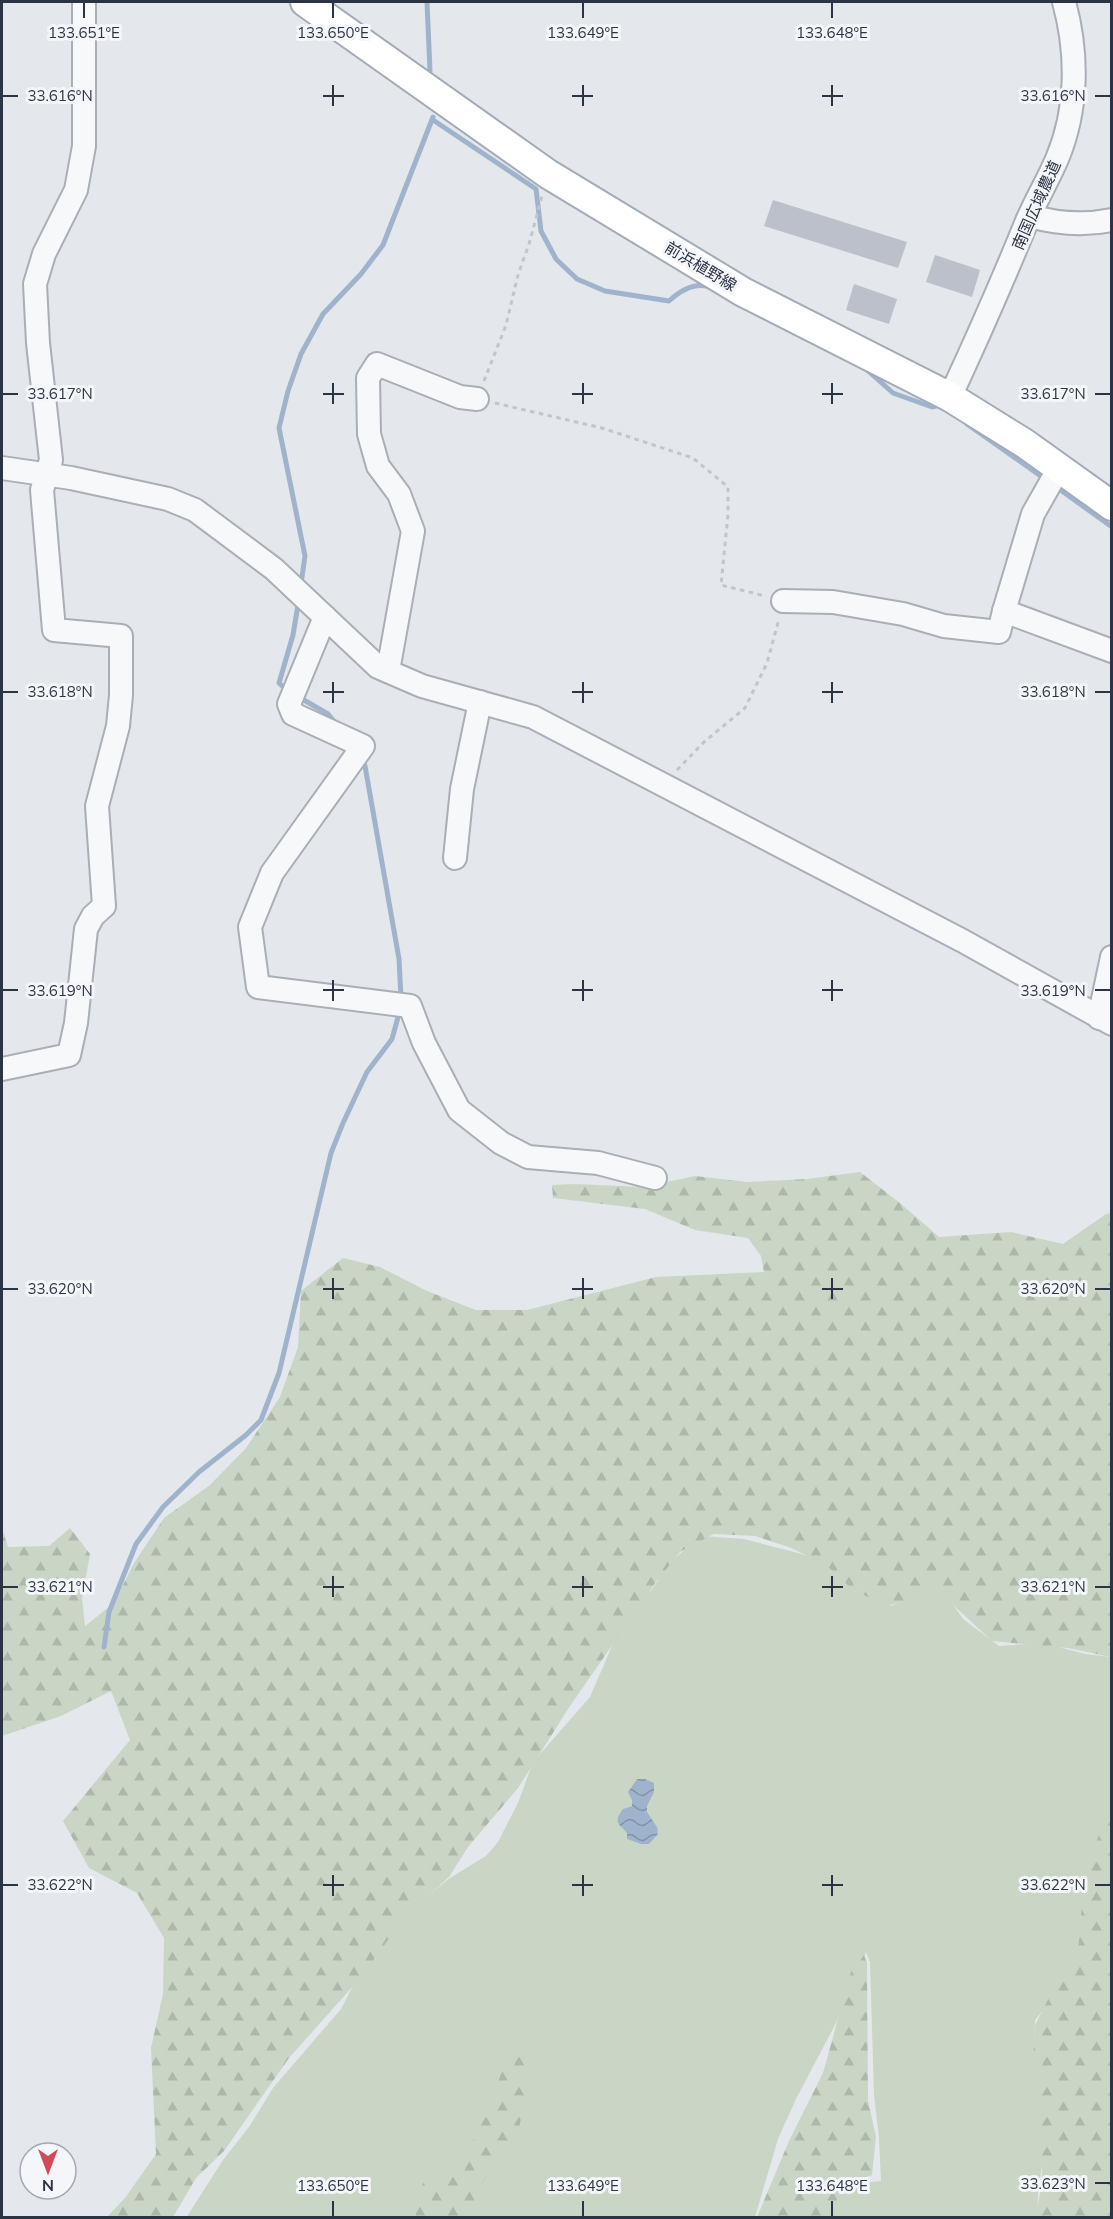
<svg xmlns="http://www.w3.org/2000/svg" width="1113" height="2219" font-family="Mulish,'Noto Sans JP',sans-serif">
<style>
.grass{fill:#c9d6c5}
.forest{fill:url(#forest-firs)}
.water{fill:url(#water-waves)}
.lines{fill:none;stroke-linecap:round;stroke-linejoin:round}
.stream{stroke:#9fb4cc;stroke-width:5}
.building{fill:#bbc0ca}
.minor-casing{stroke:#a9aeb7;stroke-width:26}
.major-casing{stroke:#a3abb8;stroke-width:32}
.path{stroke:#c2c5cb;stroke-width:3;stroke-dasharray:4.5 4.5;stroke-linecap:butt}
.minor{stroke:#f7f8fa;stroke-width:22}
.major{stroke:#fff;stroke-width:28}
.ticks{fill:none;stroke:#2b3445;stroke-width:2}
.labels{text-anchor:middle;stroke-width:6;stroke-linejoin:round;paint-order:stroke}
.street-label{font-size:16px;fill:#2b3445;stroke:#f4f6f9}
.ticks-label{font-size:15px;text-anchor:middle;fill:#2b3445;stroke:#f4f6f9;stroke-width:6;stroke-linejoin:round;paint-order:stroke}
</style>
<defs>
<pattern id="forest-firs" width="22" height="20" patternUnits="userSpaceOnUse" patternTransform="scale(1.5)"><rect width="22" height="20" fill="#c9d6c5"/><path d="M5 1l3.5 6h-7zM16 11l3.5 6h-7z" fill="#adb8ab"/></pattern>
<pattern id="water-waves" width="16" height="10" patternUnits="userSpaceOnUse" patternTransform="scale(1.5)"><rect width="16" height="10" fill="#9fb4cc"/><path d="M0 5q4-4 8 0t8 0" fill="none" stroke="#8293a7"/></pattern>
</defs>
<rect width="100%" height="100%" fill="#e4e7ec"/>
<path class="grass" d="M701,1536l43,3 81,21 28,30 39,16 37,-25 10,3 24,35 36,27 44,-3 42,11 26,3v157l-36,163 -12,9 -28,34 -1,45 10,43v43l-6,42 -1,24h-212l1,-12 24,-21 31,-3 -2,-43 -5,-44 -4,-132 -4,-10 -30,71 -40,76 -18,40 -23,78 -569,1 37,-58 26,-33 24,-39 68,-79 40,-77 69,-54 36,-22 12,-14 20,-39 15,-41 57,-65 34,-79 29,-30 15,-24z"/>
<g class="forest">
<path d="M860,1172l40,31 39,34 72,-5 52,12 43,-30 5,-1v444l-43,-9 -76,-7 -56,-52 -48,17 -35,-16 -28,-26 -34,-16 -36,-12 -41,-2 -34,18 -24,30 -86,124 -52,82 -50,59 -19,30 -43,38 -44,61 -73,82 -65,93 -28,27 -23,39h-66l18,-19 31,-44 -5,-106 12,-54 1,-56 -27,-45 -48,-25 -26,-47 67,-81 -19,-49 -50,25 -59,20v-208l6,19 41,-1 21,-18 20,26 -8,45 3,27 29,-23 20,-40 30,-45 46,-33 36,-37 34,-51 18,-50 3,-56 42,-33 37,9 47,24 49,19h51l129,-33 108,-5 -3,-16 -13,-18 -53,-8 -50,-21 -92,-11 -1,-13 22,-1 69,3 52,-11 52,6 60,-3z"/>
<path d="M1111,1811v406h-76l7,-32v-78l-9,-44 2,-38 17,-33 24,-29 5,-37 1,-37 18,-58z"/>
<path d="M864,1955l3,8 1,138 8,36 -4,38 -29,11 -6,13 4,17 4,1h-88l32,-76 34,-68 28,-101z"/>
<path d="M516,2038l15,29 -14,72 -18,18 -22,34 -7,26h-54l-1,-18 14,-27 24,5 22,-40z"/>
</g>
<path class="water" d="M637,1779h8l9,4v9l-7,14v6l10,15 1,7 -9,10h-8l-14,-5v-6c-9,-11 -14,-10 -4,-24l9,-3v-6l-4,-8z"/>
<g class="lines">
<g class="stream">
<path d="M427,2l3,69"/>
<path d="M433,120l103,69 5,42 15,28 21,20 28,12 64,10c11,-10 25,-19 40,-14"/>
<path d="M866,369l27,24 39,14 8,-2"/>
<path d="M967,424l78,55"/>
<path d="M1055,486l57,41"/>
<path d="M301,584l4,-28 -26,-128 9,-37 13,-37 22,-40 38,-40 22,-29 50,-128"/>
<path d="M289,692l-10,-9 14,-48 6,-36"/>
<path d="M297,696l31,18 9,11"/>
<path d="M361,760l4,6 34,193 2,39"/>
<path d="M104,1647l5,-35 27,-68 27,-37 36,-35 47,-37 15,-15 18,-47 52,-220 12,-30 24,-51 25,-33 8,-29"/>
</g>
</g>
<g class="building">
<path d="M773,200l134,42 -9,26 -134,-42z"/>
<path d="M935,255l45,15 -8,27 -46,-15z"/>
<path d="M854,284l43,15 -8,25 -43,-14z"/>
</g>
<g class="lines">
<g class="minor-casing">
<g id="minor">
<path d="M1030,216c28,8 53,10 82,4"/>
<path d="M950,397c27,-58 53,-117 77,-176 9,-21 21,-41 30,-62 21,-50 21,-106 7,-157"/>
<path d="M2,468l69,10 97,21 27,11 79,59 104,98 44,19 111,31 430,224 149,83"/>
<path d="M1059,468l-26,46 -29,97 108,40"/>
<path d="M783,601l50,1 70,12 41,12 55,6 5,-21"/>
<path d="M325,617l-36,87 4,10 70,32 -91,127 -22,54 8,60 152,19 14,37 35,67 42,33 27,14 70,6 57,15"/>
<path d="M388,671l25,-140 -14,-37 -21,-28 -9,-32 -1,-56 9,-14 83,33 17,2"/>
<path d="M455,858l7,-69 18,-87"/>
<path d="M1099,1018l13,-61"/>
<path d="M2,1069l67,-14 7,-32 10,-94 7,-13 11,-10 -7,-100 21,-80 3,-31v-59l-67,-6 -12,-140 9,-30 -13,-117 -3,-59 9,-30 32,-64 8,-44v-144"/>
</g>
</g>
<g class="major-casing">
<path id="major" d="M305,2l243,172 195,118 207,105 74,46 88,63"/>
</g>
<g class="path">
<path d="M484,381l22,-56 12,-50 11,-31 13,-48"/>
<path d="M495,403l107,25 91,30 35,29v27l-7,71 44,11"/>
<path d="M677,770l27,-28 41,-34 22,-45 12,-44"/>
</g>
<use href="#minor" class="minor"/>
<use href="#major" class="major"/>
</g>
<path class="ticks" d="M84,3v15M333,3v15M583,3v15M832,3v15M333,85v21M583,85v21M832,85v21M3,96h15M323,96h21M572,96h21M822,96h21M1095,96h15M333,383v21M583,383v21M832,383v21M3,394h15M323,394h21M572,394h21M822,394h21M1095,394h15M333,682v21M583,682v21M832,682v21M3,692h15M323,692h21M572,692h21M822,692h21M1095,692h15M333,980v21M583,980v21M832,980v21M3,990h15M323,990h21M572,990h21M822,990h21M1095,990h15M333,1278v21M583,1278v21M832,1278v21M3,1289h15M323,1289h21M572,1289h21M822,1289h21M1095,1289h15M333,1576v21M583,1576v21M832,1576v21M3,1587h15M323,1587h21M572,1587h21M822,1587h21M1095,1587h15M333,1875v21M583,1875v21M832,1875v21M3,1885h15M323,1885h21M572,1885h21M822,1885h21M1095,1885h15M1095,2183h15M333,2201v15M583,2201v15M832,2201v15"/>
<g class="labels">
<g class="street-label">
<text transform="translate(1036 205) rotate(-66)" y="6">南国広域農道</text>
<text transform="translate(701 266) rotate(31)" y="6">前浜植野線</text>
</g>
</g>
<g class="ticks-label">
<text x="84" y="38">133.651°E</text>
<text x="333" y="38">133.650°E</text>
<text x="583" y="38">133.649°E</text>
<text x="832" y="38">133.648°E</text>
<text x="1053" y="101">33.616°N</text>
<text x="60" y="101">33.616°N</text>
<text x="1053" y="399">33.617°N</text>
<text x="60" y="399">33.617°N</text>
<text x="1053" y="697">33.618°N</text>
<text x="60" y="697">33.618°N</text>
<text x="60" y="996">33.619°N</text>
<text x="1053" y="996">33.619°N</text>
<text x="60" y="1294">33.620°N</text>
<text x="1053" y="1294">33.620°N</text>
<text x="1053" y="1592">33.621°N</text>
<text x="60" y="1592">33.621°N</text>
<text x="1053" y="1890">33.622°N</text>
<text x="60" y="1890">33.622°N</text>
<text x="1053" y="2189">33.623°N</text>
<text x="333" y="2191">133.650°E</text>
<text x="583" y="2191">133.649°E</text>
<text x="832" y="2191">133.648°E</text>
</g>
<rect width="1113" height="2219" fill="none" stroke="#2b3445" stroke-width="6"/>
<g transform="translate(48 2171) rotate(180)"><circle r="28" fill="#f4f6f9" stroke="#a4a8b1" stroke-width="1.5"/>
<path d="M0-4.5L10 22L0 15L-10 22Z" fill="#d1495b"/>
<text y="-9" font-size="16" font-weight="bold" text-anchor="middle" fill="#2b3445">N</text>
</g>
</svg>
